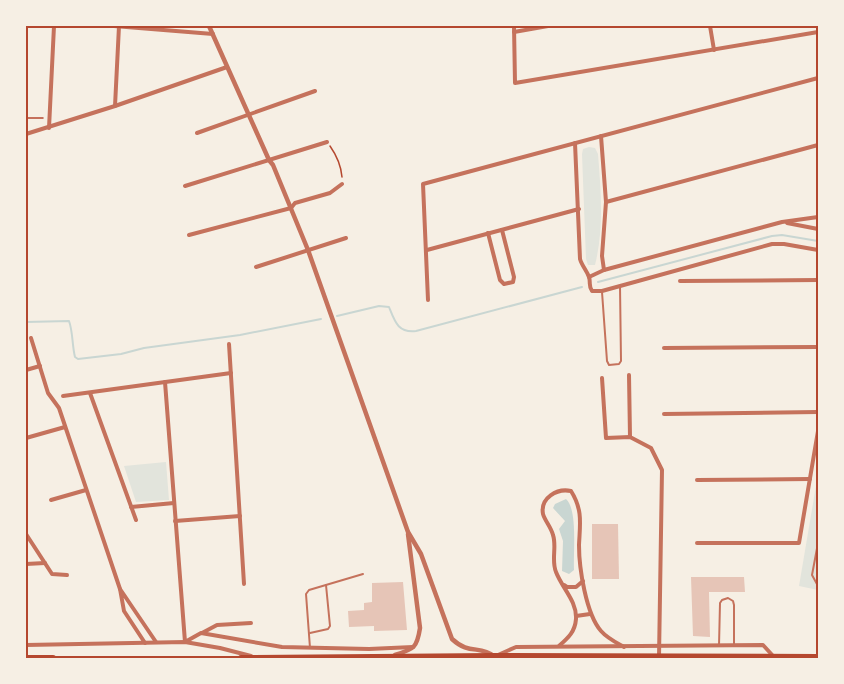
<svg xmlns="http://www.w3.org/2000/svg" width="844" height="684" font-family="'Space Grotesk',sans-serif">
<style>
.green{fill:#e2e4dc}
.water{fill:#c9d6d2}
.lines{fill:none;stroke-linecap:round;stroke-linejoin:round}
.stream{stroke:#c9d6d2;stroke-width:2}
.building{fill:#e6c5b7}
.path{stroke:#b5482f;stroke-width:1.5}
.service{stroke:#c5725c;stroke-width:2}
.minor{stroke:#c5725c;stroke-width:4}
.tertiary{stroke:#c5725c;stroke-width:4.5}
.primary{stroke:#b5482f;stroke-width:6}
.neatline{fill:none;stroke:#b5482f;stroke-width:2}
</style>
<rect width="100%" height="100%" fill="#f6efe4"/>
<g class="green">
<path d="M589,147l6,1 3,6c3,37 6,75 -3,111h-7l-2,-6 -4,-105 1,-5z"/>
<path d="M166,462l3,38 -33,2 -12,-36z"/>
<path d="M818,474v116l-19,-4z"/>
</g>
<path class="water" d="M566,499c12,11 7,54 8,71l-5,4 -7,-3 1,-30 -4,-12 6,-8 -12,-13 2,-4z"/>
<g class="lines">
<g class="stream">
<path d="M598,282l174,-46 10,-1 36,6"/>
<path d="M337,316l42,-10 10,1c6,15 9,26 27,24l166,-44"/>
<path d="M26,322l43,-1c4,11 3,24 6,36l3,2 43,-5 23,-6 96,-13 81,-16"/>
</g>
</g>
<g class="building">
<path d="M592,524h26l1,55h-27z"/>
<path d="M691,577h53l1,15h-36l1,45 -17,-1z"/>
<path d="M403,582l4,48 -33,1v-5l-25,1 -1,-16 16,-1v-7l8,-1v-19z"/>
</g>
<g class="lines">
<g class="path">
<path d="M26,118h17"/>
<path d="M330,146c7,10 11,19 12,31"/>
</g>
<g class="service">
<path d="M602,292l5,69 2,4 10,-1 2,-3 -1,-75"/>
<path d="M818,543l-6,32 6,11"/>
<path d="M310,633l18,-4 2,-3 -4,-41"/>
<path d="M719,646l1,-43 2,-3 6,-2 5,3 1,4v40"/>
<path d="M310,648l-4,-54 3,-4 54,-16"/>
</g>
<g class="minor">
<path d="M114,26l99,8"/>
<path d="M514,26l1,57 303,-51"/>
<path d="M710,26l4,24"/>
<path d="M514,32l34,-6"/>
<path d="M115,106l4,-80"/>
<path d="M49,128l5,-102"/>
<path d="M197,133l118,-42"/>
<path d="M26,134l89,-28 112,-39"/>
<path d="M601,136l5,66 -4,54 2,14"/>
<path d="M575,143l5,116c2,7 7,12 9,18 2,6 -1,8 3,14h10l170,-47h12l34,6"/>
<path d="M185,186l142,-44"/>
<path d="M606,202l212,-57"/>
<path d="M787,223l31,6"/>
<path d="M488,233l12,47 4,4 9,-2 1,-5 -12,-47"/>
<path d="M189,235l102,-27 4,-5 35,-10 12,-9"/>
<path d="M427,250l152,-41"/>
<path d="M256,267l90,-29"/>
<path d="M589,277l15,-7 178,-48 36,-5"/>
<path d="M680,281l138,-1"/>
<path d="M428,300l-5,-116 395,-106"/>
<path d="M31,338l17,55 11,15 61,181"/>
<path d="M229,344l15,240"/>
<path d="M664,348l154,-1"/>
<path d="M26,370l14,-4"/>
<path d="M629,375l1,62"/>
<path d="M602,378l4,60 24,-1 21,11 11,22 -3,188"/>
<path d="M165,382l20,260 16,-9 81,14 87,2 44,-2"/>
<path d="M90,393l46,127"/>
<path d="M63,396l168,-23"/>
<path d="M664,414l154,-2"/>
<path d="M26,438l39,-11"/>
<path d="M697,480l113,-1"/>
<path d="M51,500l35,-10"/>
<path d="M131,507l43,-4"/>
<path d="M175,521l65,-5"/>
<path d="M26,534l26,40 15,1"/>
<path d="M697,543h102l19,-112"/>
<path d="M26,564l19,-1"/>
<path d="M564,585l3,2h9l7,-6"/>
<path d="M576,616l14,-2"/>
<path d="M202,633l15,-8 34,-2"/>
<path d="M145,643l-21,-32 -4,-22 36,53"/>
<path d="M26,645l159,-3 35,6 31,8"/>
<path d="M559,646c9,-8 16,-14 17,-27 1,-18 -14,-31 -20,-47 -5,-12 1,-25 -3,-37 -2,-8 -8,-14 -10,-21 -3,-16 14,-26 28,-23 12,19 9,33 8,54 0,23 7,69 22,86 6,7 14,11 23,16"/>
<path d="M498,655l18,-8 247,-2 11,12"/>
</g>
<g class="tertiary">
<path d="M209,26l60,134 4,5 35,85 100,282 13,22 31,85c17,16 28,6 42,17"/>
<path d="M395,655c19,-6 22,-7 25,-27l-12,-94"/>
</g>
<g class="primary">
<path d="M26,658h27"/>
<path d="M241,658l253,-2 324,1"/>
</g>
</g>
<rect width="844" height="684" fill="none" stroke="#f6efe4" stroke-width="54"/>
<rect x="27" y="27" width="790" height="630" class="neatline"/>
</svg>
